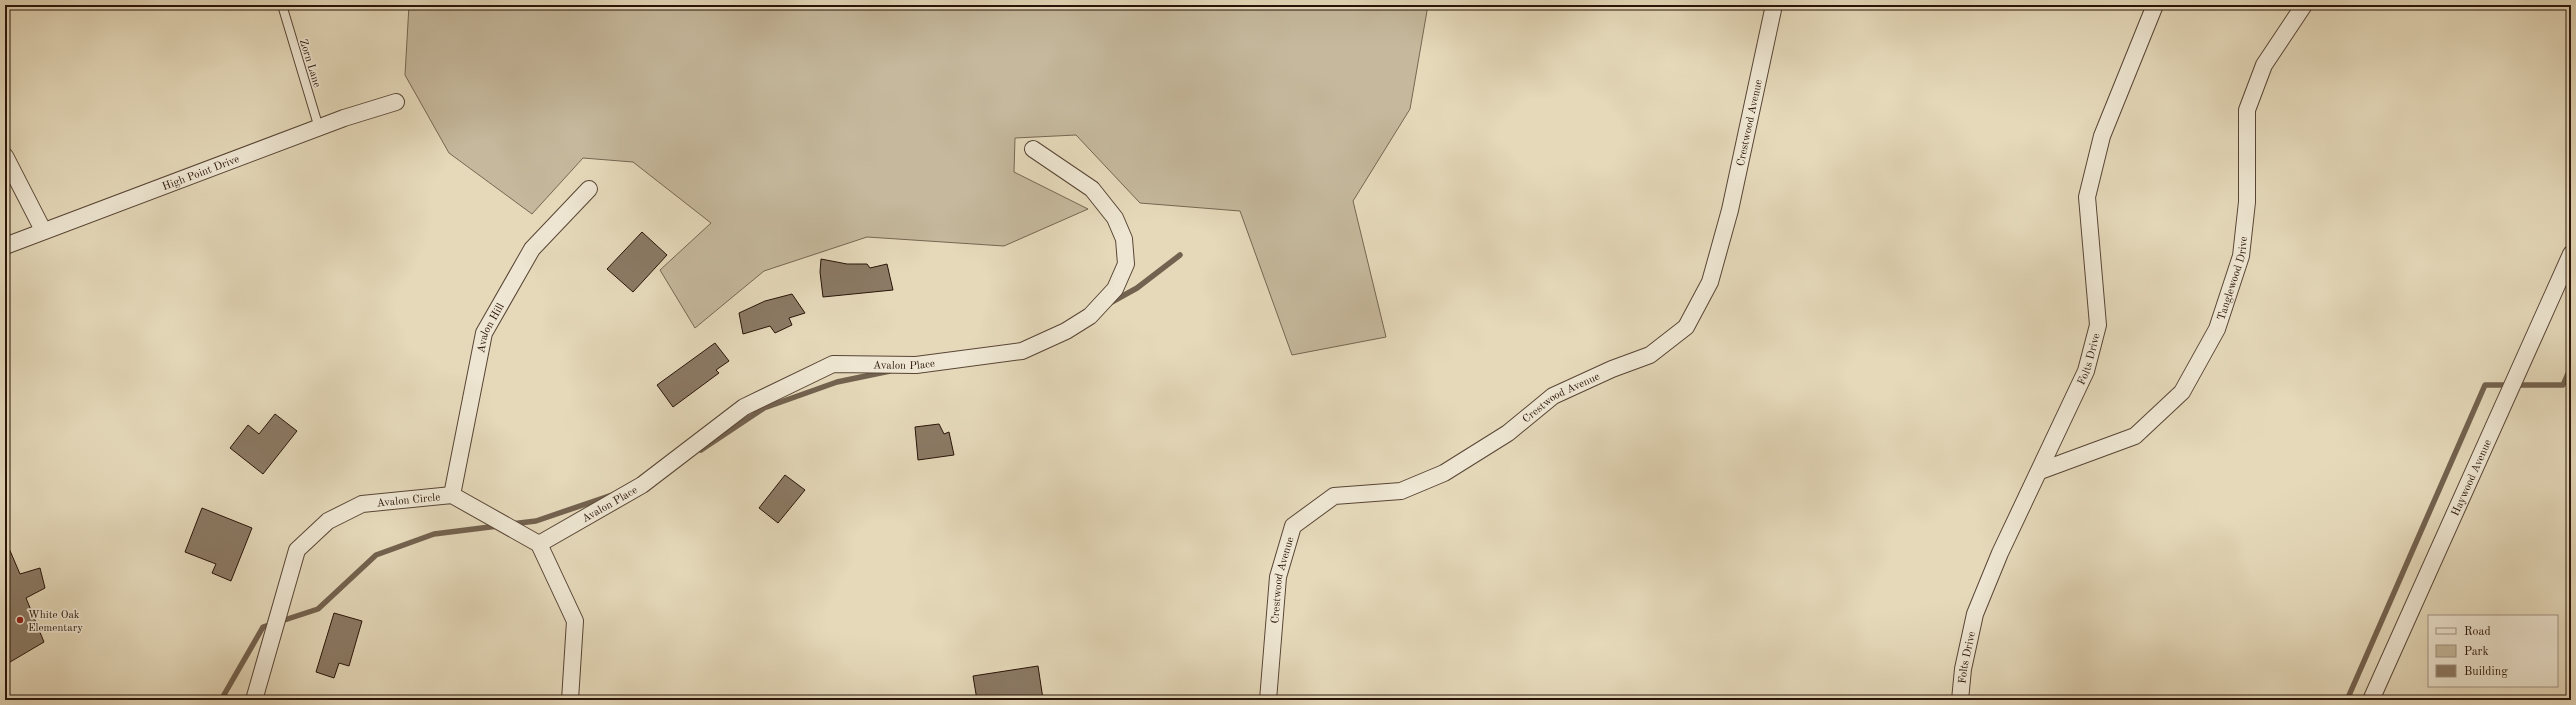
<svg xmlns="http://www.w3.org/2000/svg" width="2576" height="705" font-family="'Old Standard TT',serif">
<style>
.green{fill:#c5b89c;stroke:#776652}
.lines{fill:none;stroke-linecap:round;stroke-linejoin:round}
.stream{stroke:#73624f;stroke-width:5.5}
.building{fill:#8b7a65;stroke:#291409}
.lane-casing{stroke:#584535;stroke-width:10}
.street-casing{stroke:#584535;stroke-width:18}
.lane{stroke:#eee6d2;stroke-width:8}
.street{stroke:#eee6d2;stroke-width:16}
.poi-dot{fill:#8f2418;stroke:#eee6d2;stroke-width:1.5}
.labels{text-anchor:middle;stroke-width:3.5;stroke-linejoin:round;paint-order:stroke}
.street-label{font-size:11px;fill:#291409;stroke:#eee6d2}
.poi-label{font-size:11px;fill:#291409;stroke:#eee6d2;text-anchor:start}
</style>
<rect width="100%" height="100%" fill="#e5d9ba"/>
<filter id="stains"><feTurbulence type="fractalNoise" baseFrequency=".005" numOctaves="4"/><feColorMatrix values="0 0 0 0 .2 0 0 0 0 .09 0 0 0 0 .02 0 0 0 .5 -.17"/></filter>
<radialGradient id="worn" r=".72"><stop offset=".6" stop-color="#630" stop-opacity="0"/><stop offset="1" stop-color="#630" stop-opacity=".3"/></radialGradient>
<path class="green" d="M409,5h1019l-18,104 -57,92 33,136 -94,18 -52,-144 -100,-8 -64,-68 -61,3 -1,34 74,37 -84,37 -137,-9 -103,34 -69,57 -35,-58 51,-47 -78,-61 -50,-4 -51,56 -83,-61 -44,-78z"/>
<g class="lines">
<g class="stream">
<path d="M1110,303l27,-15 43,-33"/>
<path d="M701,450l63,-42 73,-26 53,-11"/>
<path d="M511,524l25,-3 76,-26"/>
<path d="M221,700l42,-73 55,-18 58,-54 58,-21 64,-8"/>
<path d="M2347,700l138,-315h78l8,-18"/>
</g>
</g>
<g class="building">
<path d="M642,232l25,23 -34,37 -26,-23z"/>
<path d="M821,259l26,5h20l3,4 17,-4 6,26 -70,7 -3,-25z"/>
<path d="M792,294l13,19 -16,5 3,7 -17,8 -5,-7 -27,8 -4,-21 26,-12z"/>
<path d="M715,343l14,18 -13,9 3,3 -46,34 -16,-22z"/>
<path d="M275,414l22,17 -34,43 -33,-26 18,-23 11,9z"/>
<path d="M939,424l5,10 5,-2 5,23 -36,5 -3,-33z"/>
<path d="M785,475l20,15 -27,33 -19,-15z"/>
<path d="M202,508l50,20 -21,53 -19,-8 4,-9 -31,-12z"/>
<path d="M5,539l15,35 20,-6 5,20 -19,10 18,44 -39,23z"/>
<path d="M334,613l28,8 -13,45 -10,-3 -5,15 -18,-6z"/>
<path d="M1038,666l5,33 -66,1 -4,-24z"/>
</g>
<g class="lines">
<g class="lane-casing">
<path id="lane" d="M282,5l37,123"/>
</g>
<g class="street-casing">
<g id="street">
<path d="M5,156l38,74"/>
<path id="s1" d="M5,246l339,-128 52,-16"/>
<path id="s2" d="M2040,471l95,-35 47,-44 35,-63 24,-73 6,-54v-92l17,-45 40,-60"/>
<path id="s3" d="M452,495l32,-162 48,-84 57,-60"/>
<path id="s4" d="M539,544l103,-59 102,-78 89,-43 83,1 106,-14 44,-20 24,-15 25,-27 11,-25 -2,-25 -9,-21 -23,-29 -59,-40"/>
<path id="s5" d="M254,700l43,-150 31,-29 34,-17 90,-9 87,49 36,77 -5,79"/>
<path id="s6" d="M1268,700l10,-123 15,-51 41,-30 67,-5 43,-18 64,-40 45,-37 59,-27 38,-14 36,-28 24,-45 20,-72 44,-205"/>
<path id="s7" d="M1960,700l3,-31 12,-55 25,-61 86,-182 12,-46 -11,-128 15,-61 53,-131"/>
<path id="s8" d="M2371,700l200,-446"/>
</g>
</g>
<use href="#lane" class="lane"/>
<use href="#street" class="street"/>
</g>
<circle class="poi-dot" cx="20" cy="620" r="4"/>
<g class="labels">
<g class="street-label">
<text transform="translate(311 63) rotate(73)" y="4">Zorn Lane</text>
<text dy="4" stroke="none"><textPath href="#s6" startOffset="841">Crestwood Avenue</textPath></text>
<text dy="4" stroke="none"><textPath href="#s1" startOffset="209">High Point Drive</textPath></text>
<text dy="4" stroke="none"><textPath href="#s2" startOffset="291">Tanglewood Drive</textPath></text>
<text dy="4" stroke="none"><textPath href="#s3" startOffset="172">Avalon Hill</textPath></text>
<text dy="4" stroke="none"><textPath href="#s7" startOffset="367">Folts Drive</textPath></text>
<text dy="4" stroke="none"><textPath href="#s4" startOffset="417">Avalon Place</textPath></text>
<text dy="4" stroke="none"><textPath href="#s6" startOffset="481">Crestwood Avenue</textPath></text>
<text dy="4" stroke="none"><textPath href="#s8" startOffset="244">Haywood Avenue</textPath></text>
<text dy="4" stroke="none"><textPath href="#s5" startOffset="283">Avalon Circle</textPath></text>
<text dy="4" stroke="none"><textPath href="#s4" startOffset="81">Avalon Place</textPath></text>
<text dy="4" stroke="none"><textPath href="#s6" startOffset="121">Crestwood Avenue</textPath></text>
<text dy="4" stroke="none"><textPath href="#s7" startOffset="43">Folts Drive</textPath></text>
</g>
<g class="poi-label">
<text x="28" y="618">White Oak<tspan x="28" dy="13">Elementary</tspan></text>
</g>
</g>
<rect width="2576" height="705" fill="none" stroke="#e5d9ba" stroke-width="20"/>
<rect x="6" y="6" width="2564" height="693" fill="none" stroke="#291409" stroke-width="2"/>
<rect x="10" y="10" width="2556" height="685" fill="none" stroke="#291409"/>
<rect x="2428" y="615" width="130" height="72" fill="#eee6d2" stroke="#9f9282"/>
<rect x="2436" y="628" width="20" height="6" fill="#eee6d2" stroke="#9f9282"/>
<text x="2464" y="635" font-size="12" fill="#291409">Road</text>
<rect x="2436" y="645" width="20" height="12" fill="#c5b89c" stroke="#9f9282"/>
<text x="2464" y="655" font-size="12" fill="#291409">Park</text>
<rect x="2436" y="665" width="20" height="12" fill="#8b7a65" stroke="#9f9282"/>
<text x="2464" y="675" font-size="12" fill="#291409">Building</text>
<rect width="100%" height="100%" filter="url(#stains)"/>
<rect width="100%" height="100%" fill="url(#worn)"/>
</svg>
